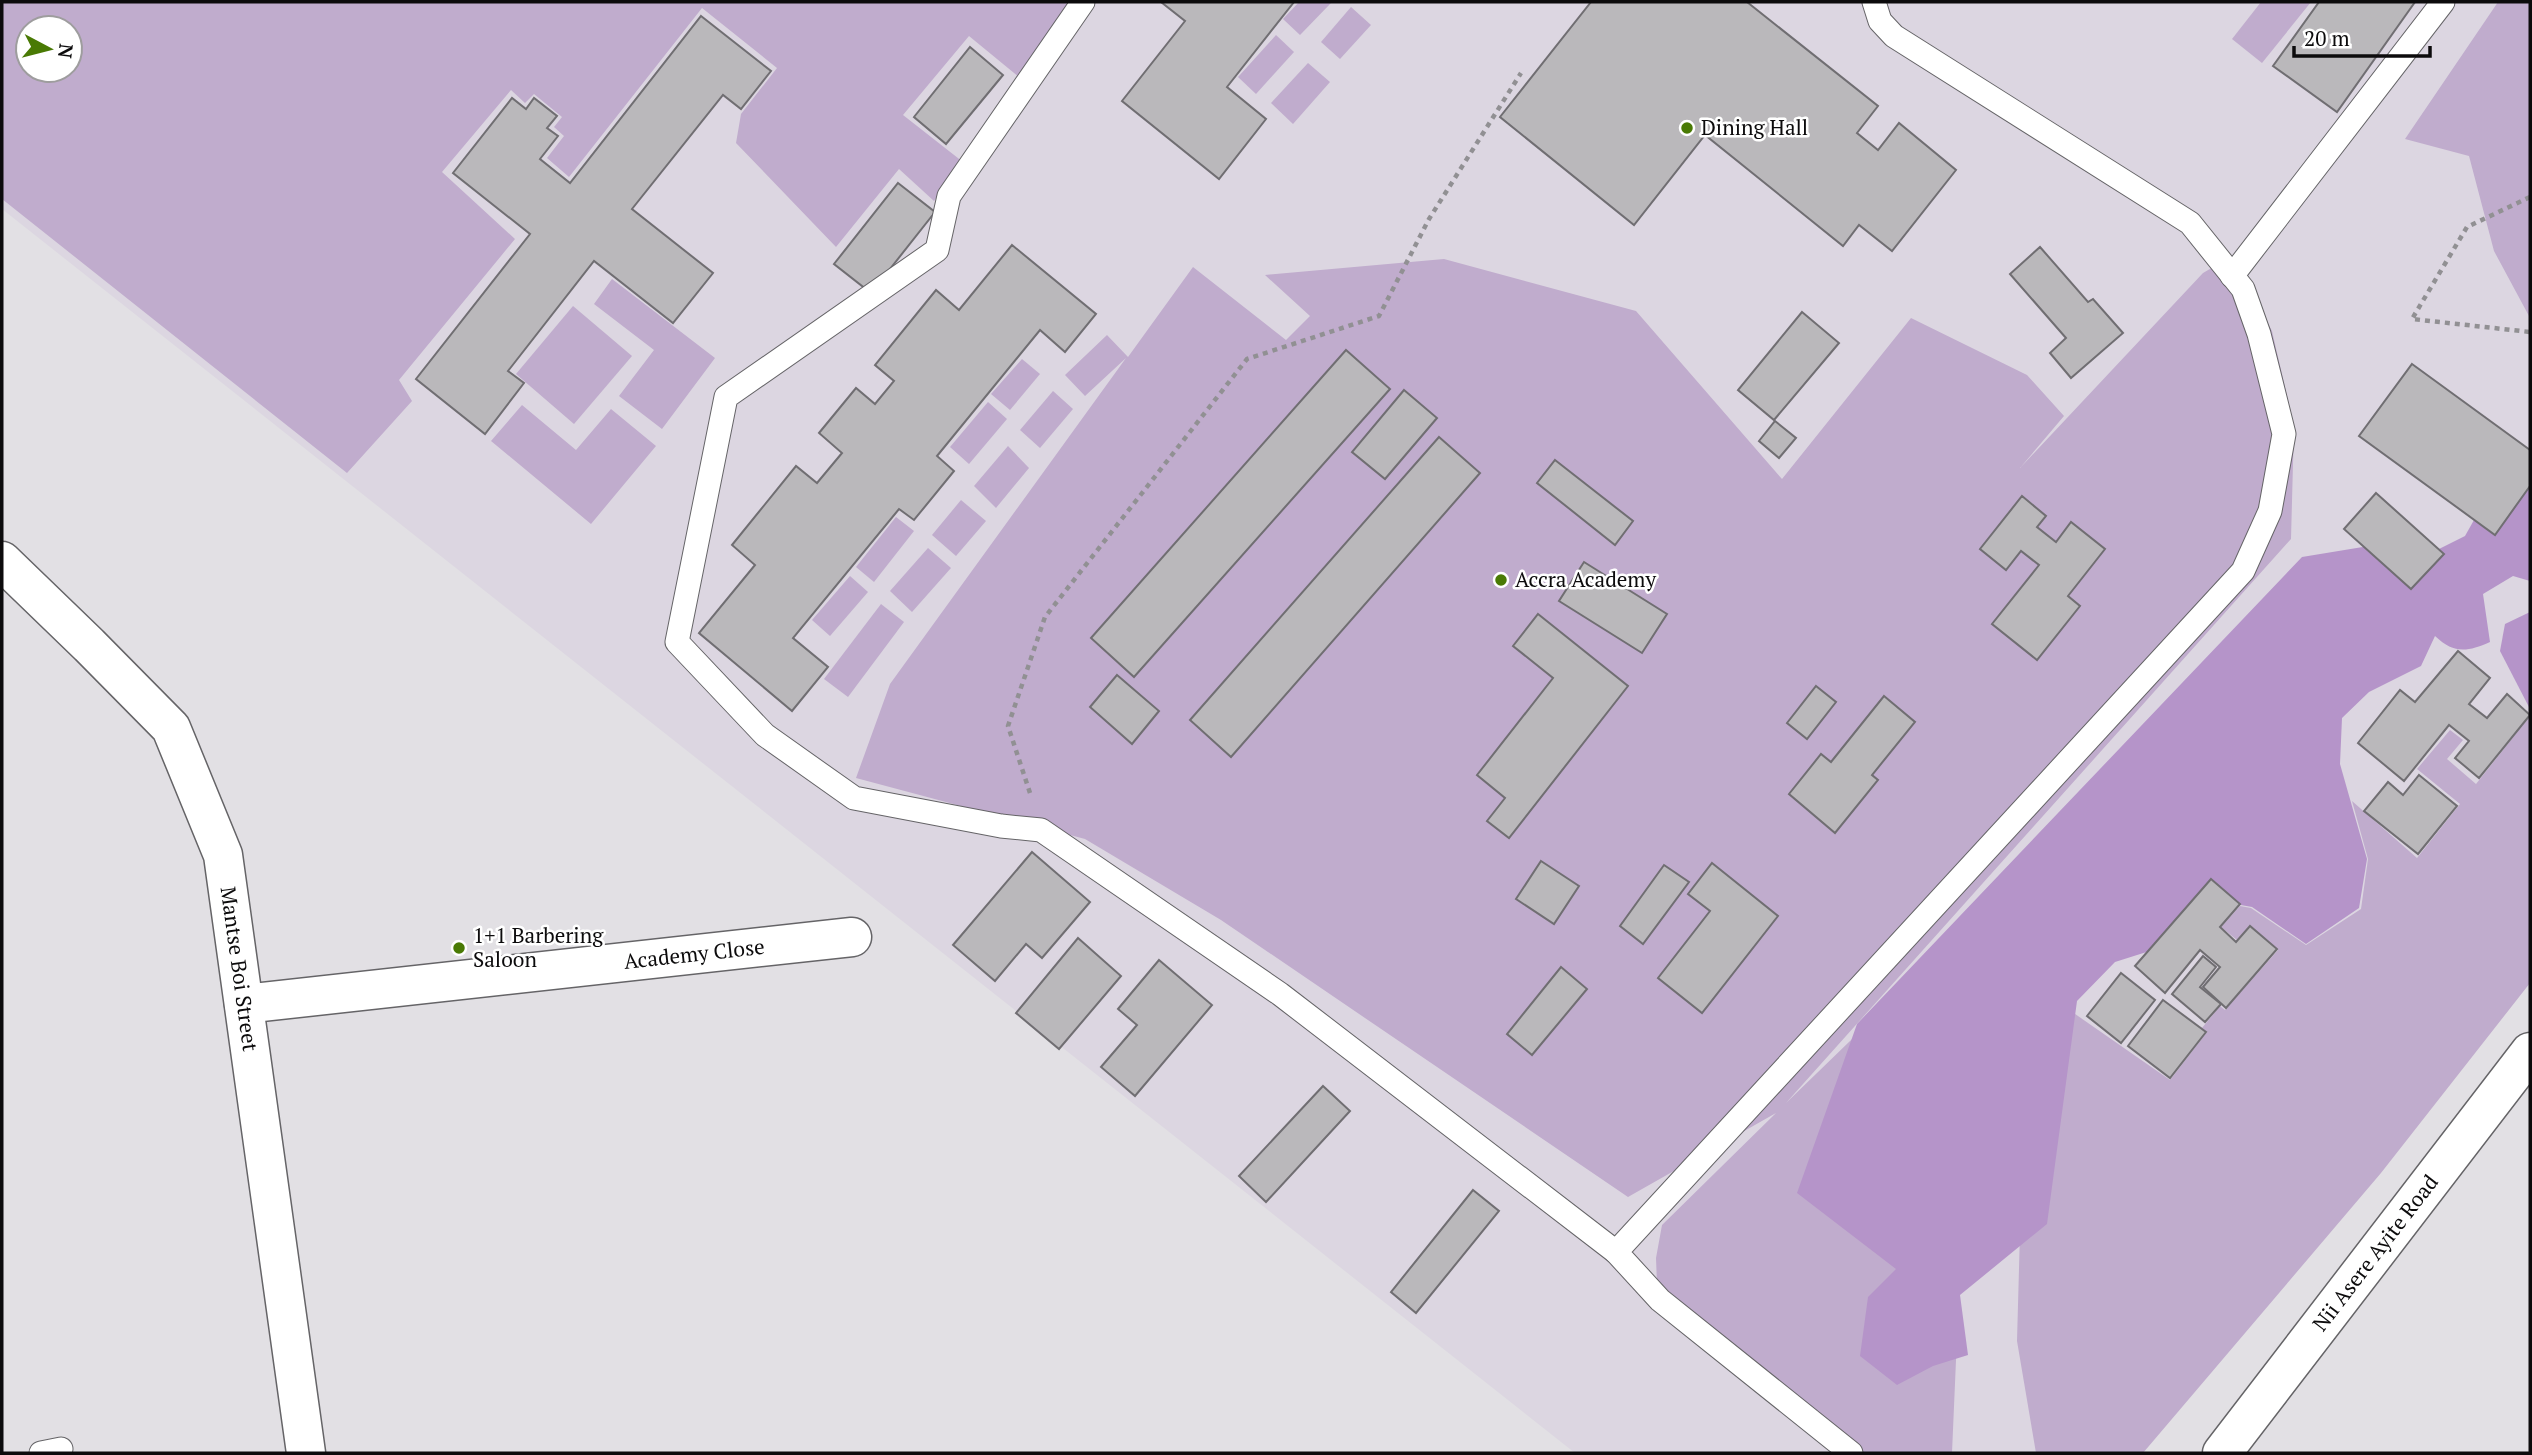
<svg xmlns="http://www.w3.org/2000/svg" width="2532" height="1455" font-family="'PT Serif',serif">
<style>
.built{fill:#dcd6e1;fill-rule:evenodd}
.green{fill:#c0accd;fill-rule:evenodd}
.forest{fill:#b594c9}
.building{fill:#bab8bb;stroke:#706e72;stroke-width:2}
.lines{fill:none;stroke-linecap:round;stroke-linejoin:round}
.lane-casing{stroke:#656467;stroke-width:25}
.street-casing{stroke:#656467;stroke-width:41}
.secondary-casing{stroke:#656467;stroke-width:41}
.path{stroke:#919093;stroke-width:4.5;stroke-dasharray:5 5;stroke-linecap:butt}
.lane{stroke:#fff;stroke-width:23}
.street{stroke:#fff;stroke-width:38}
.secondary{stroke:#fff;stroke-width:38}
.poi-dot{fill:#497a04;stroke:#fff;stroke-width:2.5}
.labels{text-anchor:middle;stroke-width:5;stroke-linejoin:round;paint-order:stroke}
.poi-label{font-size:21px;fill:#0c0b0c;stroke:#fff;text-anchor:start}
.street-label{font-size:21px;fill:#0c0b0c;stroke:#fff}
</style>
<rect width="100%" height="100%" fill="#e2e0e4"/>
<path class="built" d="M2,2h2528v950l-389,501h-566l-1573,-1244zM28,28h42v42h-42z"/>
<g class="green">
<path d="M2,2h1076l-58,76 -51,-42 -66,79 60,47 -29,39 -35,-32 -63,78 -100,-104 5,-29 36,-46 -75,-60 -133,169 -22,-19 17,-22 -10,-9 8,-10 -28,-23 -9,9 -14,-13 -69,82 73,67 -116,141 13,21 -65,72 -345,-274zM28,28h42v42h-42z"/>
<path d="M1299,2h33l-32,33 -17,-16z"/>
<path d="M2261,2h50l-49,61 -30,-24z"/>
<path d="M2498,2h32v402l-1,-88 -35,-65 -25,-95 -64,-17z"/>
<path d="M1351,7l20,18 -31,34 -19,-17z"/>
<path d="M1276,35l18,17 -38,42 -18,-17z"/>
<path d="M1308,63l22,19 -37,42 -22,-21z"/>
<path d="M2232,256l40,75 22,95 -3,113 -505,564 189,-183 -23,533h-96l-199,-169 -1,-26 6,-33 114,-112 -148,84 -407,-277 -136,-81 -229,-61 34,-94 236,-326 -41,38 -20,-21 42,-40 21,22 65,-90 93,73 24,-24 -45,-41 179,-16 192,52 146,168 129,-161 116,57 37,41 -44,52 183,-195z"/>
<path d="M612,279l103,79 -53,71 -43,-33 35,-46 -60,-46z"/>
<path d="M573,306l59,50 -58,68 -58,-50z"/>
<path d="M1022,359l18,15 -30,36 -19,-16z"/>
<path d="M1053,391l20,18 -33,39 -20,-18z"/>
<path d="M988,402l19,17 -38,45 -19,-17z"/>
<path d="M522,405l54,45 35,-41 45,37 -65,78 -100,-83z"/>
<path d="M1008,446l21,22 -33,40 -22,-22z"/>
<path d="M961,500l25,21 -30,35 -24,-21z"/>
<path d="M896,517l18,14 -40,51 -18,-15z"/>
<path d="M928,548l23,20 -39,44 -22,-21z"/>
<path d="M850,576l18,16 -38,44 -18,-16z"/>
<path d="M881,604l23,18 -56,75 -24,-18z"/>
<path d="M2530,716v267l-149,190 -238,280h-107l-19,-112 8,-289 30,-52 115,80 37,-48 -5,-4 18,-22 5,4 53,-60 -28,-25 -13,15 -16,-13 19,-21 11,2 55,37 55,-36 7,-50 -16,-58 65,57 43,-54 -43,-35 33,-39 13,10 -16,19 29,25z"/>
</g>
<g class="forest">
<path d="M2530,478v103l-17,-5 -30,18 7,48c-23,10 -36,12 -55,-6l-14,30 -52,26 -27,26 -2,46 27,95 -8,49 -53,36 -54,-37 -28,-5 -68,47 -41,13 -38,39 -30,223 -87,71 8,60 -35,11 -36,19 -37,-29 8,-59 28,-28 -99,-76 60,-169 445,-467 79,-13 32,18 52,-26 18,-32 29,-25z"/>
<path d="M2530,612v97l-30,-58 5,-27z"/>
</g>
<g class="building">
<path d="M1161,2h133l-67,85 39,32 -47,60 -97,-78 63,-80z"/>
<path d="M1591,2h156l131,104 -21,27 21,17 21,-27 57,47 -64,81 -33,-26 -16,21 -138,-111 -71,90 -134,-108z"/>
<path d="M2319,2h96l-78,110 -64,-46z"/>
<path d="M701,16l70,55 -30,38 -18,-14 -91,114 81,64 -40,50 -79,-62 -86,110 16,12 -39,51 -69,-55 114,-145 -77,-61 59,-75 14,11 8,-11 23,18 -10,12 11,8 -18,23 30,24z"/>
<path d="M970,47l33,28 -57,69 -32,-27z"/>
<path d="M898,183l37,29 -64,81 -37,-29z"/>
<path d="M1012,245l84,69 -31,38 -25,-22 -103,126 17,15 -40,49 -15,-11 -106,129 35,29 -36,44 -93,-78 56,-68 -23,-20 64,-79 21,17 25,-30 -23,-20 37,-45 19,16 19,-23 -19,-16 61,-75 23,20z"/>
<path d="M2040,247l48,55 5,-3 30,34 -52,45 -21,-25 16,-15 -56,-64z"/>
<path d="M1802,312l37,31 -65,77 -36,-30z"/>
<path d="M1346,350l44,39 -256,288 -43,-39z"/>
<path d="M2412,364l118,86v36l-35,49 -136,-99z"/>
<path d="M1404,390l33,28 -52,61 -33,-27z"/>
<path d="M1775,421l21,17 -17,20 -20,-17z"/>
<path d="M1439,437l41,36 -249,284 -41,-37z"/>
<path d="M1555,460l78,61 -18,24 -78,-62z"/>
<path d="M2376,493l68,61 -33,35 -67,-60z"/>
<path d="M2022,496l24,20 -9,11 19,15 15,-20 34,27 -37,47 12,10 -43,54 -45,-36 47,-59 -18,-14 -15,19 -26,-21z"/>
<path d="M1584,562l83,52 -25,39 -83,-52z"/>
<path d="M1538,614l90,72 -119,152 -22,-17 18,-23 -28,-23 76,-97 -40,-32z"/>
<path d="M2458,651l32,27 -21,26 18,14 20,-24 23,21 -51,63 -24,-20 14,-17 -20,-16 -45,56 -46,-38 42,-53 15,12z"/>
<path d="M1117,675l42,36 -27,33 -42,-37z"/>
<path d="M1816,686l20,16 -29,37 -20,-16z"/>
<path d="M1884,696l31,26 -43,53 6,5 -43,53 -46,-39 32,-40 10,8z"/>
<path d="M2419,775l38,31 -39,48 -54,-43 24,-29 15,13z"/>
<path d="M1032,852l58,50 -48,56 -16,-14 -31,37 -42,-36z"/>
<path d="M1541,861l38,25 -25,38 -38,-25z"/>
<path d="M1712,863l66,53 -76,97 -44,-35 52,-67 -22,-17z"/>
<path d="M1664,865l25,17 -46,62 -23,-18z"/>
<path d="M2211,879l29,25 -20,23 16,15 14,-16 27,23 -51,59 -23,-21 17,-20 -20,-17 -35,43 -30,-27z"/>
<path d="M1078,938l43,38 -62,73 -43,-36z"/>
<path d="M2203,956l13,11 -16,20 21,17 -16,18 -33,-28z"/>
<path d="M1159,960l53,45 -77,91 -34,-29 36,-42 -19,-16z"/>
<path d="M1561,967l26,22 -55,66 -25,-21z"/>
<path d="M2121,973l34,27 -34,43 -34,-27z"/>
<path d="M2163,1000l43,32 -36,46 -42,-32z"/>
<path d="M1323,1086l27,25 -84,91 -27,-26z"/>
<path d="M1473,1190l26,21 -83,102 -25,-21z"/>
</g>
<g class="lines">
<g class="lane-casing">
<g id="lane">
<path d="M1083,2l-134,194 -12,54 -211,147 -49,245 88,93 89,63 147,28 40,4 239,164 336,258"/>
<path d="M2232,276l211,-274"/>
<path d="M41,1453l20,-4"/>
<path d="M1851,1453l-191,-153 -44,-48 627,-681 27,-60 14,-77 -25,-100 -16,-45 -53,-66 -296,-187 -14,-15 -6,-19"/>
</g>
</g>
<g class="street-casing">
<g id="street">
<path id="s1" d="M244,1004l608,-67"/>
<path id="s2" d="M2222,1453l308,-401"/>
</g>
</g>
<g class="secondary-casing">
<g id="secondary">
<path id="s3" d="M2,561l87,84 82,83 52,127 83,598"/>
</g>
</g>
<g class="path">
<path d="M2530,197l-63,30 -55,92 118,13"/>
<path d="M1030,793l-22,-67 37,-109 202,-258 132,-43 50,-97 92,-146"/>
</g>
<use href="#lane" class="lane"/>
<use href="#street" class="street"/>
<use href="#secondary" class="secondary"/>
</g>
<g class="poi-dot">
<circle cx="1687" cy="128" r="7"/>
<circle cx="1501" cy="580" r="7"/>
<circle cx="459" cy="948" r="7"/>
</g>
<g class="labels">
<g class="poi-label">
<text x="1701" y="135">Dining Hall</text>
<text x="1515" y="587">Accra Academy</text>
<text x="473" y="943">1+1 Barbering<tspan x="473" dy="24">Saloon</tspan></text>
</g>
<g class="street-label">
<text dy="7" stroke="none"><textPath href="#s1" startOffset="453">Academy Close</textPath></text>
<text dy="7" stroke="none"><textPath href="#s3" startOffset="490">Mantse Boi Street</textPath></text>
<text dy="7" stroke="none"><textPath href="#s2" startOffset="252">Nii Asere Ayite Road</textPath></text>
</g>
</g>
<rect width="2532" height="1455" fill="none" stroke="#0c0b0c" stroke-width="7"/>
<g transform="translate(49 49) rotate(97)"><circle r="33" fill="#ffffff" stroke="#9e9d9e" stroke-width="2"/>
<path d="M0-5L12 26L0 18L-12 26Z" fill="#497a04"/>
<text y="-10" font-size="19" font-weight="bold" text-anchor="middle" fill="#0c0b0c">N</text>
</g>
<path d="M2294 46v10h136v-10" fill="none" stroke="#0c0b0c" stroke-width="3.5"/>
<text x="2304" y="46" font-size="21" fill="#0c0b0c" stroke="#ffffff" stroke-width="5" paint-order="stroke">20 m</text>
</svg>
